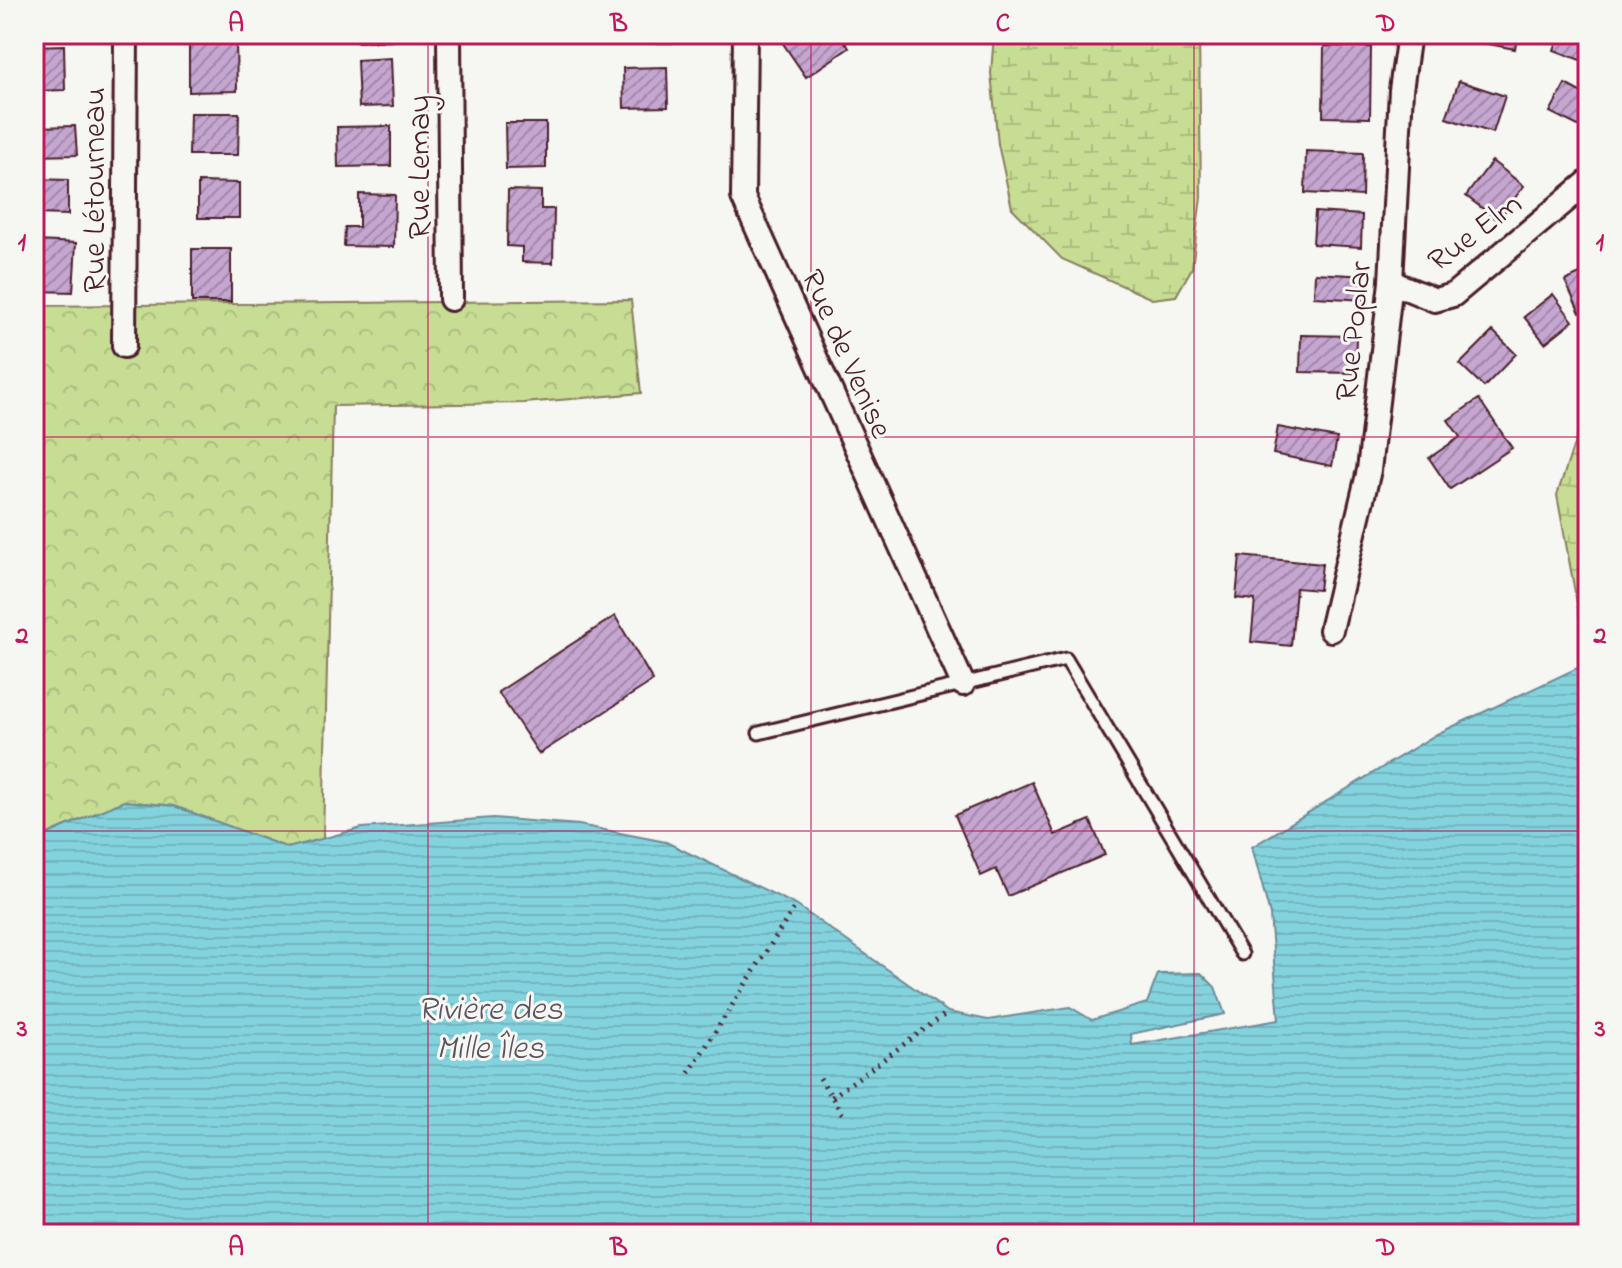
<svg xmlns="http://www.w3.org/2000/svg" width="1622" height="1268" font-family="'Indie Flower',sans-serif">
<style>
.forest{fill:url(#forest-crowns);stroke:#887e5f;stroke-width:2}
.wetland{fill:url(#wetland-marsh);stroke:#887e5f;stroke-width:2}
.water{fill:url(#water-rules);stroke:#6c8b96;stroke-width:2}
.building{fill:url(#building-hatch);stroke:#4a1f2b;stroke-width:2}
.lines{fill:none;stroke-linecap:round;stroke-linejoin:round}
.lane-casing{stroke:#4a1f2b;stroke-width:17}
.street-casing{stroke:#4a1f2b;stroke-width:28}
.path{stroke:#4a1f2b;stroke-width:5;stroke-dasharray:2 6;stroke-linecap:butt}
.lane{stroke:#f6f6f2;stroke-width:11}
.street{stroke:#f6f6f2;stroke-width:22}
.grid{fill:none;stroke:#c2185b;stroke-width:2;stroke-opacity:0.55}
.labels{text-anchor:middle;stroke-width:6;stroke-linejoin:round;paint-order:stroke}
.street-label{font-size:32px;fill:#4a1f2b;stroke:#f6f6f2}
.water-label{font-size:34px;font-style:italic;fill:#5b5561;stroke:#f6f6f2}
.neatline{fill:none;stroke:#c2185b;stroke-width:3}
.grid-label{font-size:26px;text-anchor:middle;font-weight:bold;fill:#c2185b}
</style>
<defs>
<pattern id="forest-crowns" width="20" height="18" patternUnits="userSpaceOnUse" patternTransform="scale(2)"><rect width="20" height="18" fill="#c6dd93"/><path d="M2 6a3 3 0 1 1 6 0M12 15a3 3 0 1 1 6 0" fill="none" stroke="#acbd7f"/></pattern>
<pattern id="wetland-marsh" width="20" height="14" patternUnits="userSpaceOnUse" patternTransform="scale(2)"><rect width="20" height="14" fill="#c6dd93"/><path d="M1 5h8M5 5V1M11 12h8M15 12V8" fill="none" stroke="#acbd7f"/></pattern>
<pattern id="water-rules" width="6" height="5" patternUnits="userSpaceOnUse" patternTransform="scale(2)"><rect width="6" height="5" fill="#83d3de"/><path d="M0 2.5h6" fill="none" stroke="#73b5bf"/></pattern>
<pattern id="building-hatch" width="6" height="6" patternUnits="userSpaceOnUse" patternTransform="scale(2)"><rect width="6" height="6" fill="#c5a6d1"/><path d="M-1 1l2-2M0 6l6-6M5 7l2-2" fill="none" stroke="#a287aa"/></pattern>
</defs>
<rect width="100%" height="100%" fill="#f6f6f2"/>
<filter id="ink" filterUnits="userSpaceOnUse"><feTurbulence type="fractalNoise" baseFrequency=".0125" numOctaves="2"/><feDisplacementMap in="SourceGraphic" scale="16" xChannelSelector="R" yChannelSelector="G"/><feConvolveMatrix kernelMatrix="1 2 1 2 8 2 1 2 1" color-interpolation-filters="sRGB"/></filter>
<g filter="url(#ink)">
<path class="forest" d="M631,300l10,93 -117,10 -191,3 -10,433 -35,9 -114,-42 -50,-5 -90,39v-534z"/>
<g class="wetland">
<path d="M994,34h205l2,163 -9,71 -16,28 -24,3 -90,-40 -50,-51 -14,-64 -7,-71z"/>
<path d="M1588,403v260l-31,-168z"/>
</g>
<path class="water" d="M1588,663v571h-1554v-394l90,-39 50,5 114,42 74,-20 131,-10 86,7 87,17 130,63 152,107 40,8 82,-13 22,13 55,-17 11,-29 43,-1 14,14 10,27 -94,20 1,11 147,-25 -9,-105 -18,-68 185,-113z"/>
<g class="building">
<path d="M356,34h36l1,7 -37,1z"/>
<path d="M509,34h36v4l-36,1z"/>
<rect x="644" y="34" width="34" height="9"/>
<path d="M788,34h52l9,14 -43,29 -26,-38z"/>
<path d="M1463,34h55l-3,15 -53,-10z"/>
<path d="M1560,34h28v29l-34,-13z"/>
<path d="M236,42l1,49 -48,1v-49z"/>
<path d="M64,45l1,45 -31,1v-45z"/>
<path d="M1324,46l47,1 -1,71 -47,-1z"/>
<path d="M391,58l2,48 -34,1 -2,-47z"/>
<path d="M667,67l1,40 -44,1 -1,-40z"/>
<path d="M1459,81l46,15 -12,37 -47,-15z"/>
<path d="M1565,84l23,12v35l-38,-19z"/>
<path d="M190,113h49l-1,42h-49z"/>
<path d="M505,123h41v45l-40,1z"/>
<path d="M75,126l2,29 -43,1v-29z"/>
<path d="M391,126v40l-53,1 -1,-40z"/>
<path d="M1306,151l57,2 -1,43 -57,-3z"/>
<path d="M1492,161l32,25 -26,34 -32,-24z"/>
<path d="M34,179l34,1v35l-34,-1z"/>
<path d="M198,182l41,1v35h-41z"/>
<path d="M508,190l33,1v18h13l-1,54 -31,-1v-15l-15,-1z"/>
<path d="M359,194l36,1 -1,52 -50,-1 1,-19h14z"/>
<path d="M1315,212l47,3 -1,32 -48,-3z"/>
<path d="M37,241l39,2 -3,49 -39,-1z"/>
<rect x="192" y="249" width="39" height="53"/>
<path d="M1588,270v39l-8,4 -15,-32z"/>
<path d="M1315,273l52,3 -1,24 -52,-3z"/>
<path d="M1553,294l20,27 -28,22 -21,-26z"/>
<path d="M1493,331l23,23 -32,33 -24,-23z"/>
<path d="M1301,335l55,1 -1,37 -55,-1z"/>
<path d="M1479,399l33,49 -62,41 -21,-31 31,-21 -12,-17z"/>
<path d="M1278,427l59,11 -5,28 -59,-12z"/>
<path d="M1240,556l82,8 -3,26 -23,-2 -5,58 -40,-4 4,-42 -19,-2z"/>
<path d="M615,616l38,65 -114,73 -41,-62z"/>
<path d="M1032,782l23,53 35,-15 15,35 -97,41 -12,-27 -15,7 -26,-61z"/>
</g>
<g class="lines">
<g class="lane-casing">
<path id="lane" d="M759,733l307,-74 176,295"/>
</g>
<g class="street-casing">
<g id="street">
<path d="M449,34l2,265"/>
<path d="M745,34l-2,163 220,487"/>
<path d="M1391,282l44,18 18,-5 135,-113"/>
<path d="M124,346l2,-312"/>
<path d="M1331,630l38,-160 22,-188 10,-192 8,-56"/>
</g>
</g>
<g class="path">
<path d="M689,1073l107,-168"/>
<path d="M820,1078l25,40"/>
<path d="M832,1097l116,-85"/>
</g>
<use href="#lane" class="lane"/>
<use href="#street" class="street"/>
</g>
</g>
<path class="grid" d="M428,34v1200M811,34v1200M1194,34v1200M34,437h1554M34,831h1554"/>
<g class="labels">
<g class="street-label">
<text transform="translate(418 167) rotate(-90)" y="11">Rue Lemay</text>
<text transform="translate(93 190) rotate(-90)" y="11">Rue Létourneau</text>
<text transform="translate(1474 231) rotate(-37)" y="11">Rue Elm</text>
<text transform="translate(1352 331) rotate(-84)" y="11">Rue Poplar</text>
<text transform="translate(848 353) rotate(66)" y="11">Rue de Venise</text>
</g>
<g class="water-label">
<text x="490" y="1019">Rivière des<tspan x="490" dy="39">Mille Îles</tspan></text>
</g>
</g>
<rect width="1622" height="1268" fill="none" stroke="#f6f6f2" stroke-width="88"/>
<rect x="44" y="44" width="1534" height="1180" class="neatline"/>
<g class="grid-label">
<text x="236" y="31">A</text>
<text x="619" y="31">B</text>
<text x="1003" y="31">C</text>
<text x="1386" y="31">D</text>
<text x="22" y="250">1</text>
<text x="1600" y="250">1</text>
<text x="22" y="643">2</text>
<text x="1600" y="643">2</text>
<text x="22" y="1036">3</text>
<text x="1600" y="1036">3</text>
<text x="236" y="1255">A</text>
<text x="619" y="1255">B</text>
<text x="1003" y="1255">C</text>
<text x="1386" y="1255">D</text>
</g>
</svg>
